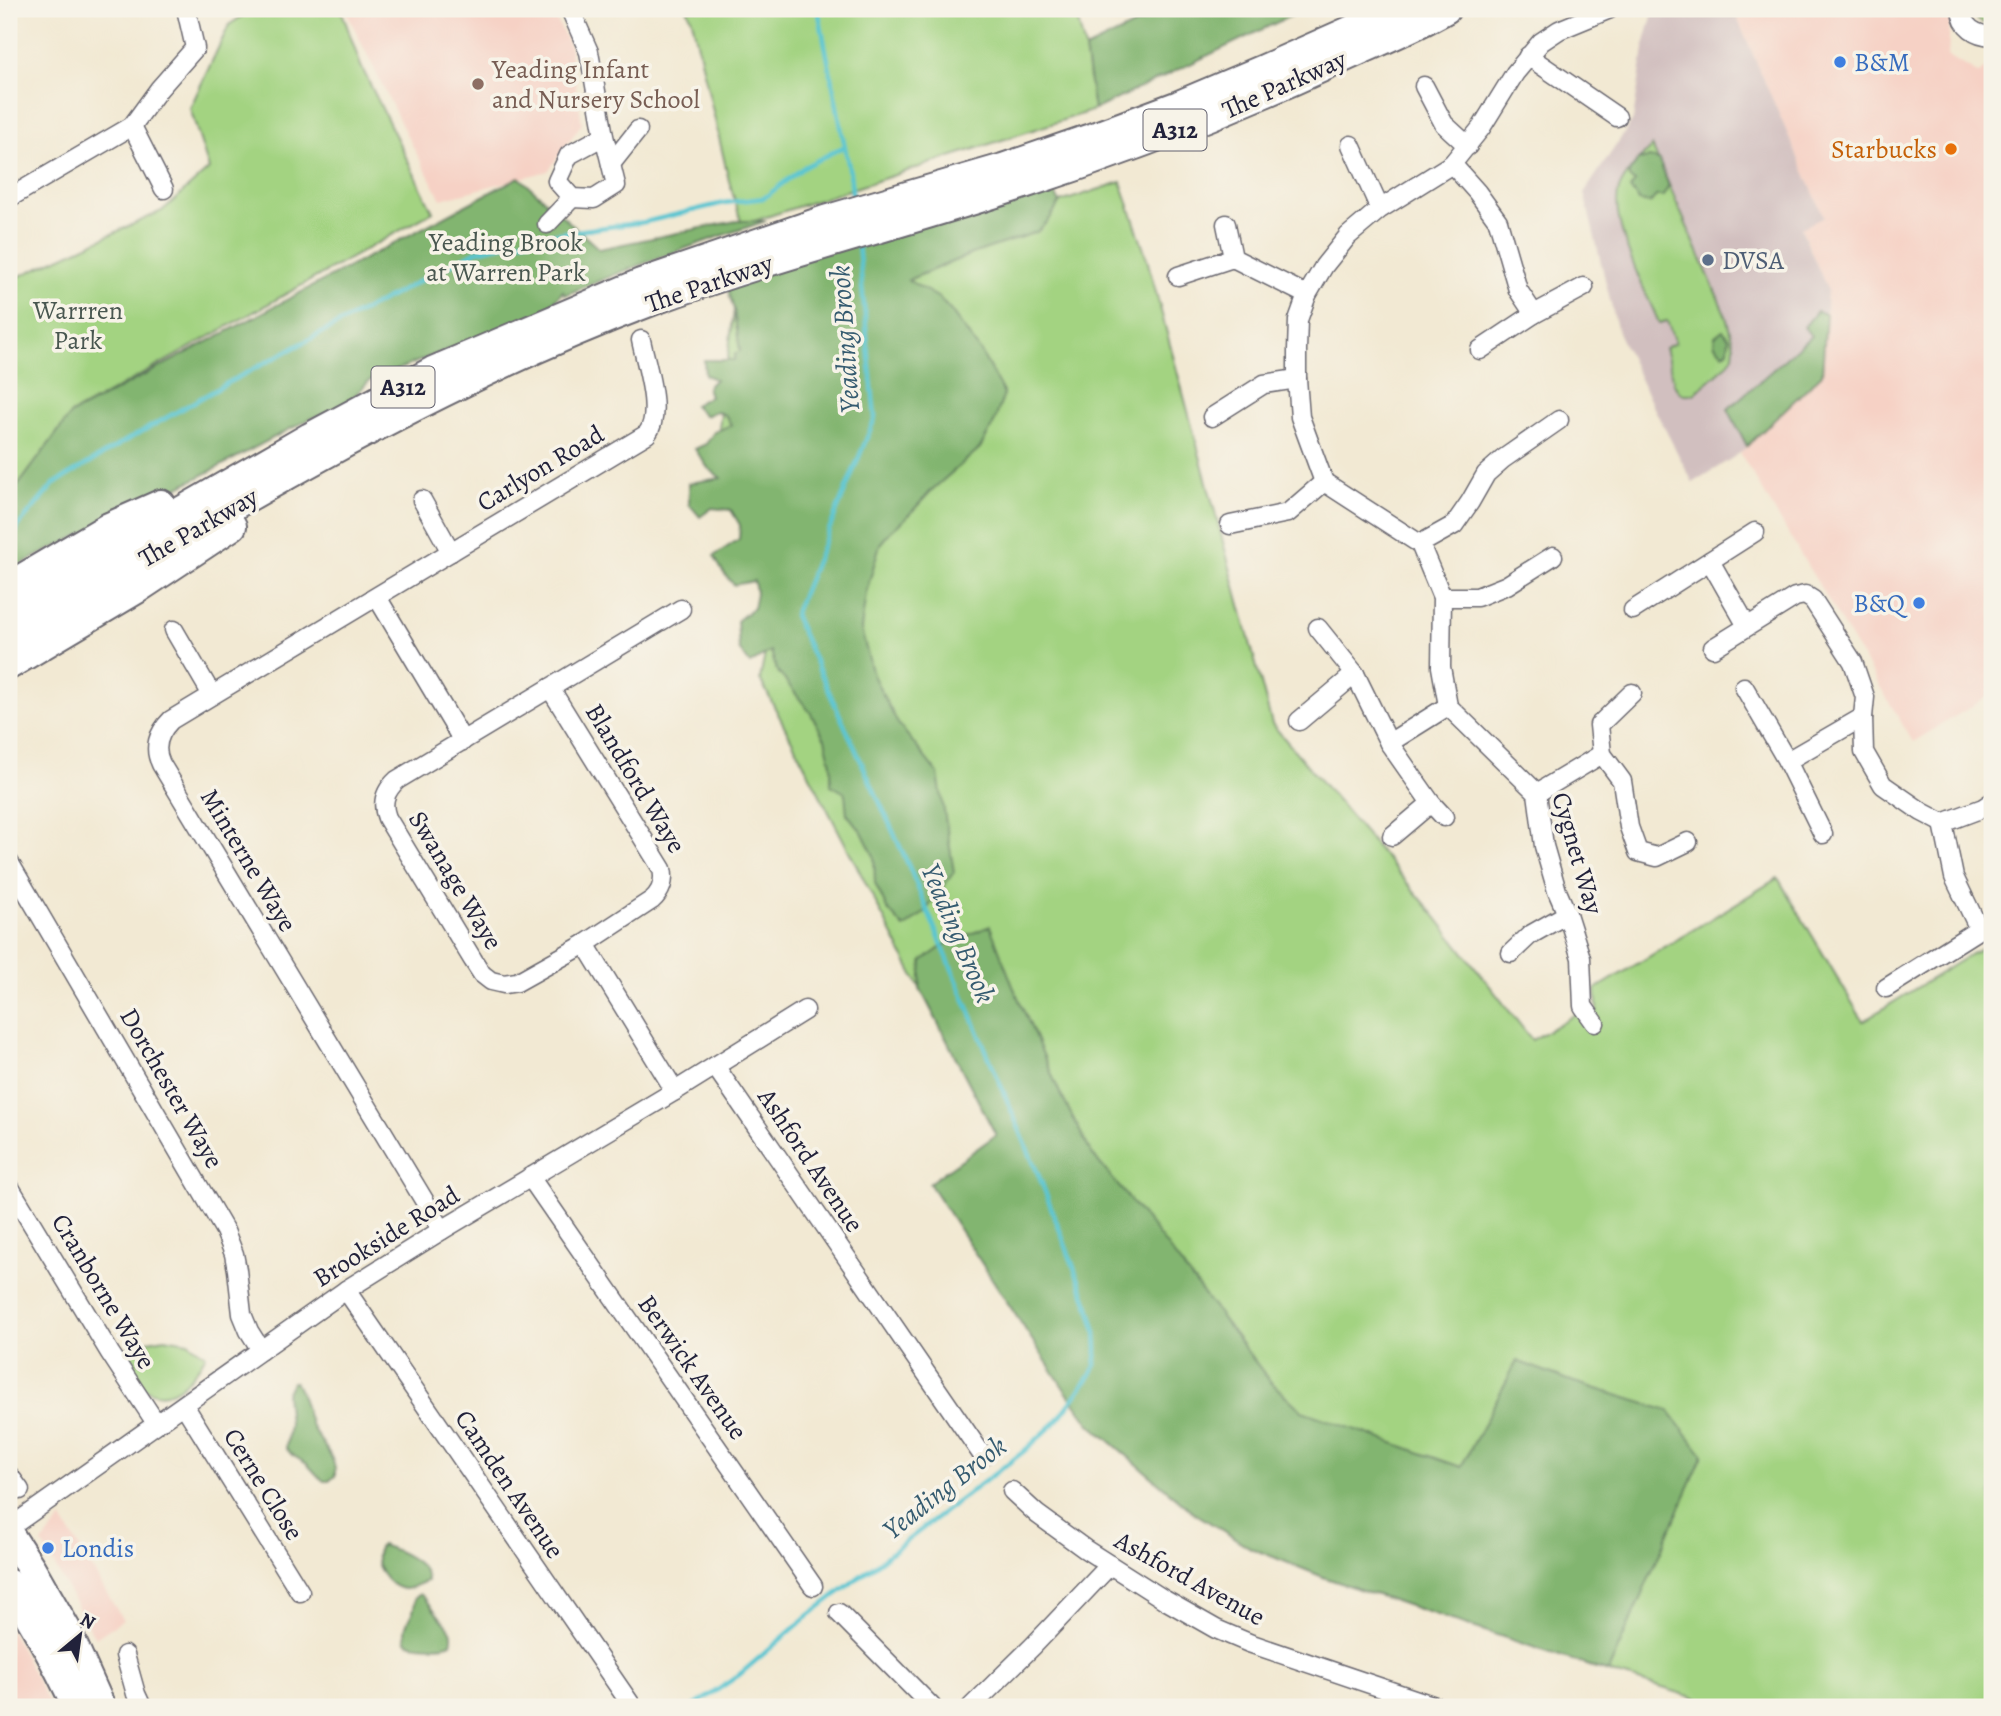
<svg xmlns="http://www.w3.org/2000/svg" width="2001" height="1716" font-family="Alegreya,serif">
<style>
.built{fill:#f6d1c5}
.industrial{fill:#d1bfbf}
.green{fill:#a3d381;stroke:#627a5e;stroke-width:2}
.forest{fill:#82b56f;stroke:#526c55;stroke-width:2}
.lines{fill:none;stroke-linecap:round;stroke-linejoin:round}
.stream{stroke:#59c5d1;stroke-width:4.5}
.minor-casing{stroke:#6b6870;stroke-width:21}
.primary-casing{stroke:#6b6870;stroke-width:32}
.trunk-casing{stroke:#6b6870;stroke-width:32}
.minor{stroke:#fff;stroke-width:18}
.primary{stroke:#fff;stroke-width:28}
.trunk{stroke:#fff;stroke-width:28}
.shop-dot{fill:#3f7fe0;stroke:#f7f3e8;stroke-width:2.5}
.education-dot{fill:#8d6e63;stroke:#f7f3e8;stroke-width:2.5}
.food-dot{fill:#e8710a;stroke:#f7f3e8;stroke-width:2.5}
.service-dot{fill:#5c6f8a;stroke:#f7f3e8;stroke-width:2.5}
.labels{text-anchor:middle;stroke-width:7;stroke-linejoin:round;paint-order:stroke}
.shield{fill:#f7f3e8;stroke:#62616f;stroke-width:2}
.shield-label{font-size:24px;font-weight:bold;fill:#22223b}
.shop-label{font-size:26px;fill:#366cbe;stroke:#f7f3e8;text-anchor:start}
.education-label{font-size:26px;fill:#785e54;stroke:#f7f3e8;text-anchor:start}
.street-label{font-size:26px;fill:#22223b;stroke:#f7f3e8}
.food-label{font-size:26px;fill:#c56008;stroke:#f7f3e8;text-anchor:end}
.park-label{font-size:26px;fill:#495750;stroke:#f7f3e8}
.service-label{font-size:26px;fill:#4e5e75;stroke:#f7f3e8;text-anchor:start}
.water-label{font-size:28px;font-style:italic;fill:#355b70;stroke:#f7f3e8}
</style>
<rect width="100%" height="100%" fill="#f7f3e8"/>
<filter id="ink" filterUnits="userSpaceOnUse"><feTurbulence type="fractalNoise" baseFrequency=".0143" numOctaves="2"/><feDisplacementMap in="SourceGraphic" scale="14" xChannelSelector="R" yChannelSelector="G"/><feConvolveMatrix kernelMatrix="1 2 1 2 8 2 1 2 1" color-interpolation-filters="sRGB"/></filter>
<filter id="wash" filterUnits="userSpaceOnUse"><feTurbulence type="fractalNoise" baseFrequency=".00686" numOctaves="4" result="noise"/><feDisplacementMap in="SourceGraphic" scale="28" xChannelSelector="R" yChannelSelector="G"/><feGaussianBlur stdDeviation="1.57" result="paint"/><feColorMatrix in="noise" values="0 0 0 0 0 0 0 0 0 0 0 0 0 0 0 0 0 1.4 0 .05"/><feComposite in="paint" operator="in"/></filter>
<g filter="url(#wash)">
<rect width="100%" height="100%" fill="#f2e9d3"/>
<g class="built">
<path d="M345,9h206l18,36 13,78 -34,48 -107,28 -37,-69z"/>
<path d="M1733,9h218l-3,47 31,18 13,-13v633l-79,48 -173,-289 82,-79 5,-85 -26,-62 23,-10z"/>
<path d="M62,1519l61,101 -28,18 -53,-95z"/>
<path d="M9,1629l9,15 33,63h-42z"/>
</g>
<path class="industrial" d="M1654,9h79l91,208 -23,11 26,61 -5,85 -82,79 -47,30 -43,-83 -32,-68 -34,-139 49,-73 12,-78z"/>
<g class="green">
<path d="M253,9h88l20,57 72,146 -362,202 -62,84v-217l153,-70 47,-42 -19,-61 39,-83z"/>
<path d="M687,9h388l10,40 9,61 -352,115 -13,-44 -37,-161z"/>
<path d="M1974,9h18v18l-15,-7z"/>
<path d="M1652,146l74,170 8,30 -1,9 -6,10 -33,29h-12l-7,-7 -10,-39 10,-5 -8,-22 -8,2c-12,-29 -51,-103 -40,-134 6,-16 21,-30 33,-43z"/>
<path d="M1121,182l26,77 125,465 160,188 100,128 44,-26 7,6 14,-9 -1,-22 182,-111 85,143 129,-80v766h-265l-119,-35 -282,-94 -75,-30 -58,-36 -103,-88 -152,-242 58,-47 -236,-456 13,-65 -56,-170 17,-134z"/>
<path d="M165,1338l23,4 18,13c-28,50 -64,54 -85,-3l16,-9z"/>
</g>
<g class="forest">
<path d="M1168,9h137l-211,101 -9,-61z"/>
<path d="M1649,158l10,2 10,26 -6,10h-7l-6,7 -11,-2 -9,-12 5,-7 -6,-4v-5l9,-13z"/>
<path d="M519,177l80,72 137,-28h30c-68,22 -135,46 -201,74l-2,-4 -16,19 -178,71 -25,26 -34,12 -24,12 -75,40 -202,99v-72l62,-84z"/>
<path d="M1050,185l10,17 -11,18 -12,12 -68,23 -61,25 31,18 11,12 31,42 23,42 -10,29 -14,25 -47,41 -27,29 -16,14 -10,12 -14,49 -5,36 12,46 24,47 41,52 16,98 -30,41 -20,15 -17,-19 -12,-26 -1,-27 -12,-24 -15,-18 -2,-21 -14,-8v-21l-6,-25 -15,-27 -34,-43 -5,-18 -21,13 -11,-15 -2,-28 16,-13 3,-15 -2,-12 -20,4 -11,-13 -9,-16 25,-17 1,-14 -9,-15 -19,-2 -12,9 -11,-13v-21l32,-5 -13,-10 -13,-19 11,-5 8,-12 17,-7 -6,-10 -9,-4 -11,5 -11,-11 16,-9 -3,-9 8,-8 -10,-4 -1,-15h30l1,-6 5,-3 -6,-41 -9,-30z"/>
<path d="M1817,311l9,3 -4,60 -75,72 -19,-37 83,-73 -7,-9z"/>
<path d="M1723,330l6,8 -1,12 -5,4 -9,-10 1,-8z"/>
<path d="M990,926l23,60 46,105 33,63 58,70 120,157 32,30 159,56 56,-106 57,21 95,29 34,44 -95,217 -282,-94 -75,-30 -58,-36 -103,-88 -25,-34 -136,-207 67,-48 -76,-147 2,-27 24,-17z"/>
<path d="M292,1382h3c9,13 10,29 16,43 8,17 26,31 24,51l-6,5h-5l-5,-4 -12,-13 -15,-9 -6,-7 3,-24 -3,-30z"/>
<path d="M381,1545c16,5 46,17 46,36 -6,2 -17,8 -22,8 -17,0 -37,-28 -24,-44z"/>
<path d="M420,1594c11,8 11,14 20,23 8,10 15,13 11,26 -8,4 -38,4 -45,-2 -5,-22 10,-23 9,-43z"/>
</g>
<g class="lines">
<g class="stream">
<path d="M818,9l32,164 3,28"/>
<path d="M9,545l10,-20 35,-41 73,-44 104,-59 245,-130 78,-17 91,-12 79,-19 40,-5 40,-31 41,-21"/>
<path d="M693,1707l46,-32 69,-59 215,-164 33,-30 21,-28 13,-18 5,-10 2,-16 -1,-18 -7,-25 -48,-126 -134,-319 -113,-247 81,-197 -17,-174"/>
</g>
</g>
</g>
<g filter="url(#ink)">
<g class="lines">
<g class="minor-casing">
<g id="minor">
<path d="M570,9l19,43 15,84 12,49 -22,14 -22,-1 -15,-17 12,-26 35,-19"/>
<path d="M1961,9c1,18 15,26 31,27"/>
<path d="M1528,56l89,61"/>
<path d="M1424,86l20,38 24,22"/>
<path d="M132,126l32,63"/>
<path d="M1351,145l29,64"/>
<path d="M611,164l27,-34"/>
<path d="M1452,164l25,28 21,29 20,69 16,24"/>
<path d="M9,198l123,-72 27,-37 36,-41 -9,-39"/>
<path d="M547,224l25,-26"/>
<path d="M1226,224l7,34 74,37"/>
<path d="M1178,276l55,-18"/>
<path d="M1480,350l54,-36 50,-27"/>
<path d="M1212,417l52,-33 33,-5"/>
<path d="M422,500l29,52"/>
<path d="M1230,525l58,-12 36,-31"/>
<path d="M1420,544l34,-19 16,-23 16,-28 17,-15 56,-39"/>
<path d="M1710,561l37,65"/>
<path d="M377,597l86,144"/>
<path d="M1442,597h35l30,-12 46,-29"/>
<path d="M1633,610l122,-78"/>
<path d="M1318,628l37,46 34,69 42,60 13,14"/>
<path d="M174,630l38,65"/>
<path d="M1713,648l82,-51 10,-2 8,5 40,62 12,35 -2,20 1,35 19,33 39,27 21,11 40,-15 9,-6"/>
<path d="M1744,687l43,74 76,-44"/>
<path d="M550,688l112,181c3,12 -1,23 -10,31l-67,44 -68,38 -13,2 -13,-3 -9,-7 -9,-14 -86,-142c-6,-15 -2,-27 10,-38z"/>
<path d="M550,688l131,-79"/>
<path d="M1632,693l-33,32 3,29 20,27 7,46 9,25 19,5 31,-15"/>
<path d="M1299,721l56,-47"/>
<path d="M1389,743l59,-37"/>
<path d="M1787,761l36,73"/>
<path d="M1537,793l65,-39"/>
<path d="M1943,823l11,54 25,52"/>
<path d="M1392,836l39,-33"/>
<path d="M9,862l216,369 9,23 3,16 5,44 7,17 12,19"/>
<path d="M585,944l90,147"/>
<path d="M1511,953l19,-18 37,-21"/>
<path d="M1886,988l106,-67"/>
<path d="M1595,1023l-12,-17 -2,-48 -14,-44 -10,-23 -13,-45 -7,-53 -89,-87 -7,-39 1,-70 -22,-53 -96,-62 -24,-65 -3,-38v-29l1,-30 9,-25 17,-29 24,-30 32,-27 72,-45 29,-36 34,-55 26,-31 18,-12 51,-21"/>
<path d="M715,1066l268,390"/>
<path d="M530,1177l283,409"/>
<path d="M9,1186l101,167 46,70"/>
<path d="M442,1230l-281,-466c-8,-16 -3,-31 10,-44l476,-286c16,-21 -1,-69 -6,-94"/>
<path d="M346,1290l286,416"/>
<path d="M184,1405l116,187"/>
<path d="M9,1475l11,15"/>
<path d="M1012,1491l25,23 48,35 80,51 51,29 33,14 189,64"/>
<path d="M9,1528l337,-238 96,-60 233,-139 130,-81"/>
<path d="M839,1613l93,94"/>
<path d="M125,1655l11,39 6,13"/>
<path d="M971,1707l62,-61 77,-81"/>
</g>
</g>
<g class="primary-casing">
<g id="primary">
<path d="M9,1534l22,34 35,61 35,78"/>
<path d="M9,1584c26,39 48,80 68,123"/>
</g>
</g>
<g class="trunk-casing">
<g id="trunk">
<path d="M9,586l100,-59 52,-23"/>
<path d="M9,610l301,-173 123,-66 208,-88 184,-63 178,-52 85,-29 91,-34 85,-36 135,-60"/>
<path d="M9,640c206,-126 417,-254 643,-339 119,-44 242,-75 363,-114 108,-35 213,-76 317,-124 38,-18 78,-33 114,-54"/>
<path d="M9,665l128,-76 95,-63"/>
</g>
</g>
<use href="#minor" class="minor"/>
<use href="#primary" class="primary"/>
<use href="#trunk" class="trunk"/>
</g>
</g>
<g class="shop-dot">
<circle cx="1840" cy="62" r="7"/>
<circle cx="1919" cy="603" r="7"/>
<circle cx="48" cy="1548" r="7"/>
</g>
<circle class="education-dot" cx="478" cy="84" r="7"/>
<circle class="food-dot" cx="1951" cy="149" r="7"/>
<circle class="service-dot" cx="1708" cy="260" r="7"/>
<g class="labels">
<g class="shield">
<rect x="1143.5" y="109.5" width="63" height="41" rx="5"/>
<rect x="371.5" y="366.5" width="63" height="41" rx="5"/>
</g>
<g class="shield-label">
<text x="1175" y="138">A312</text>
<text x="403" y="395">A312</text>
</g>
<g class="shop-label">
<text x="1854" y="71">B&amp;M</text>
<text x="1905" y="612" text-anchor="end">B&amp;Q</text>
<text x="62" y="1557">Londis</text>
</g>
<g class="education-label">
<text x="492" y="78">Yeading Infant<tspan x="492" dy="30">and Nursery School</tspan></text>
</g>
<g class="street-label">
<text transform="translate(1284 84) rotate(-24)" y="9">The Parkway</text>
<text transform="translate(709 283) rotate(-19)" y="9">The Parkway</text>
<text transform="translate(540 468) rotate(-31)" y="9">Carlyon Road</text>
<text transform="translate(198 527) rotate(-30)" y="9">The Parkway</text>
<text transform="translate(636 778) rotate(59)" y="9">Blandford Waye</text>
<text transform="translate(1578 853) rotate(74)" y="9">Cygnet Way</text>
<text transform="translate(249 860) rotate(59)" y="9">Minterne Waye</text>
<text transform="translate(456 880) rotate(59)" y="9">Swanage Waye</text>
<text transform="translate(172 1088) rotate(60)" y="9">Dorchester Waye</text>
<text transform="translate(811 1160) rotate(56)" y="9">Ashford Avenue</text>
<text transform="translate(386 1236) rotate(-32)" y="9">Brookside Road</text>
<text transform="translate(104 1291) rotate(59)" y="9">Cranborne Waye</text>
<text transform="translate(693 1367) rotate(55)" y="9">Berwick Avenue</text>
<text transform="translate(264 1484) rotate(58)" y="9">Cerne Close</text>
<text transform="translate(510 1484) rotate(56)" y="9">Camden Avenue</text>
<text transform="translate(1190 1578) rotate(29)" y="9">Ashford Avenue</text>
</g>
<g class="food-label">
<text x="1937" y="158">Starbucks</text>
</g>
<g class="park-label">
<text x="506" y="251">Yeading Brook<tspan x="506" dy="30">at Warren Park</tspan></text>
<text x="78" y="319">Warrren<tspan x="78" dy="30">Park</tspan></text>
</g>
<g class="service-label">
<text x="1722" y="269">DVSA</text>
</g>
<g class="water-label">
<text transform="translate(844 339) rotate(-94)" y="10">Yeading Brook</text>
<text transform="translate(959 933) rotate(67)" y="10">Yeading Brook</text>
<text transform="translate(944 1487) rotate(-38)" y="10">Yeading Brook</text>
</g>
</g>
<rect width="2001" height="1716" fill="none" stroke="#f7f3e8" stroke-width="35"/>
<g transform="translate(80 1635) rotate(29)" stroke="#f7f3e8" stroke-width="5" paint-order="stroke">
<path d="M0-5L12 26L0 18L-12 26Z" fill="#22223b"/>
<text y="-10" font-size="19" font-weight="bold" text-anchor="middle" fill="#22223b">N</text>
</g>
</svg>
